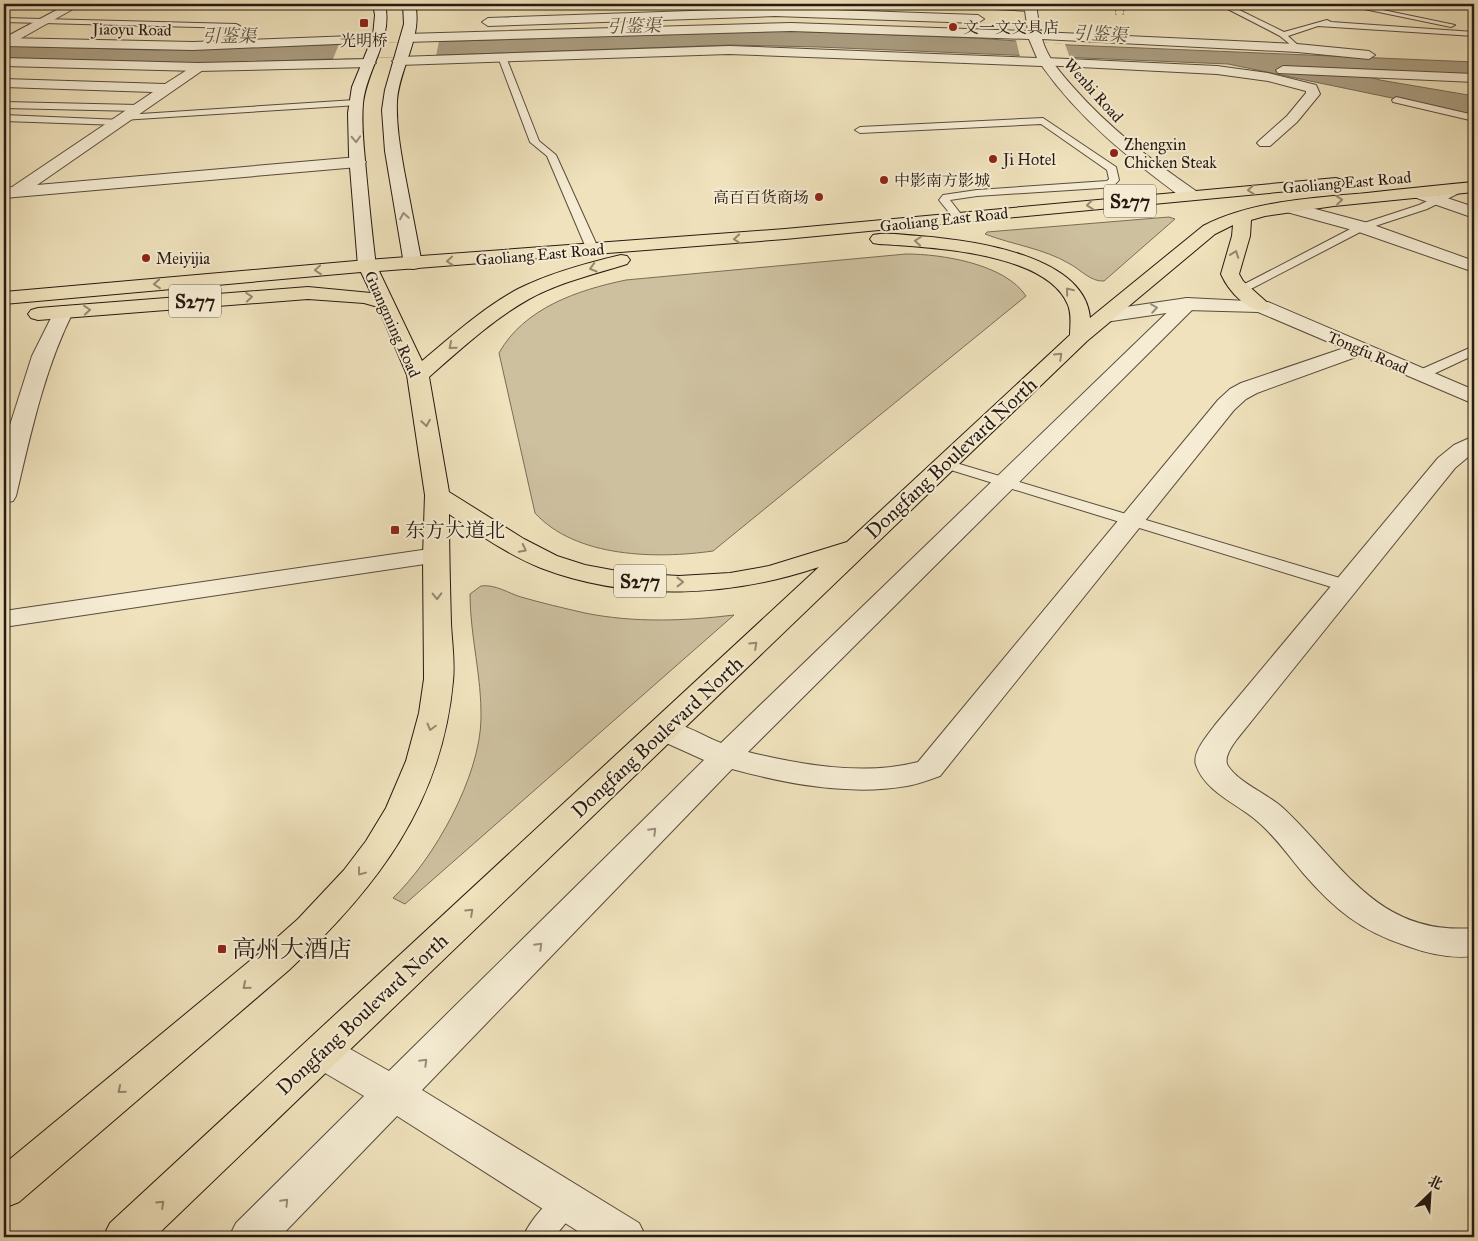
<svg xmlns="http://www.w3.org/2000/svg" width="1478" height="1241" font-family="'IM FELL Great Primer','Noto Serif SC',serif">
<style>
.green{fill:#cdc09f;stroke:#7a6d58}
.water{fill:#ab9e82;stroke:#766955}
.pier{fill:#efe2bc}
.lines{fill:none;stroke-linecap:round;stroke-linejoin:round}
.service-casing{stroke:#594c3c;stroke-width:2}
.minor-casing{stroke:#594c3c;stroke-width:2}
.tertiary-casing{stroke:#594c3c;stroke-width:2}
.secondary-casing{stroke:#271a12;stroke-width:2}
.primary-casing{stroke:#271a12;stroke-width:2}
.path{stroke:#271a12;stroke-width:1;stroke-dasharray:0.5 1;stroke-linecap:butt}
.service{fill:#f5ecd3;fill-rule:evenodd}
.minor{fill:#f5ecd3;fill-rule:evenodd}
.tertiary{fill:#f5ecd3;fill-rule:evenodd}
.secondary{fill:#f5ecd3;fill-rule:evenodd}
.primary{fill:#efe2bc;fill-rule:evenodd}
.oneway{stroke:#988e7c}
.oneway2{stroke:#958870}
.poi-dot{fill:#8f2418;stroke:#f5ecd3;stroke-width:2}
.labels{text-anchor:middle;stroke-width:4;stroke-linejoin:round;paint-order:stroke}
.far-poi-label{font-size:16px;fill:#271a12;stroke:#f5ecd3;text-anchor:start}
.far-street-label{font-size:16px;fill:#271a12;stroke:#f5ecd3}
.far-water-label{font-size:18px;font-style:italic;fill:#5c4f3f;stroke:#f5ecd3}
.shield{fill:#f5ecd3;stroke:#65594c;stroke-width:1}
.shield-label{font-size:19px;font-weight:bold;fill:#271a12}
.street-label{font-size:20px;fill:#271a12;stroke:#f5ecd3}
.poi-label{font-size:20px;fill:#271a12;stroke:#f5ecd3;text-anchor:start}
.near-poi-label{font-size:24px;fill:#271a12;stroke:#f5ecd3;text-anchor:start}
</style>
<rect width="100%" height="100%" fill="#efe2bc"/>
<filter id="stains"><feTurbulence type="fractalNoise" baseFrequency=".004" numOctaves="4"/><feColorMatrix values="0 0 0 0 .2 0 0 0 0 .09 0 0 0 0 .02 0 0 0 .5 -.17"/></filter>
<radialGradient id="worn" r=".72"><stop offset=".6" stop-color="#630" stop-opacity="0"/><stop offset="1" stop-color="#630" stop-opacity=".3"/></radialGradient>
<g class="green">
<path d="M1169,217l6,2 -71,62c-13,1 -23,-11 -34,-17 -27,-16 -57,-19 -85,-30l2,-2z"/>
<path d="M906,254c36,0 99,10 120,42l-313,255c-56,8 -137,7 -178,-38l-36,-160c25,-45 79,-63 127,-73z"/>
<path d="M481,586c14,-2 27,7 40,11 21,6 42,11 64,16 49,10 100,8 149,2l-329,289 -12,-6c41,-39 87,-121 88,-179 1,-42 -11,-83 -11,-125z"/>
</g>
<path class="water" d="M788,31l188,7 94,7 404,17v13l-109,-4 1,5 14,4 94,16v19l-246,-51 -410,-17 -87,-2 -543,19 -184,-5v-13l151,4z"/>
<g class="pier">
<path d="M1016,40l49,4 5,14 -50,-1z"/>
<path d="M439,41l-3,15 -103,3 6,-15z"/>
</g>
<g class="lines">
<g class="service-casing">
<g id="service">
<path d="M1218,4h9l57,28 43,-12 4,2 143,10v4l-156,-10 -30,10 13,12 -4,2 -17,-14z"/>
<path d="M1340,4h14l101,21 -4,2z"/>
<path d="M4,18l232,6 4,2 -4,2 -232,-6z"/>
<path d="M499,55l7,2 33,84 17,14 43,95 -2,2 -4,1 -6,-3 -40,-94 -17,-14 -32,-85z"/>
<path d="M1396,97l78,18v6l-81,-19 -1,-2z"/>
<path d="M355,100l3,1v4l-236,15v4l-3,1 -115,-4v-6l118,5v-4l3,-1z"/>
<path d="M4,102l134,3 5,3 -5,3 -134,-3z"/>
<path d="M1043,118l73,49 3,13c-5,7 -10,7 -18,8l-124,8 -27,4 14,18 -5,3 -4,-1 -16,-20 4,-5 34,-5 130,-9 2,-2 -2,-9 -66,-46 -181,9 -5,-3 5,-3z"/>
<path d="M1459,186l4,1 1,2 -1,2 -36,18 -61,20 -121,63h-8l-2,-3 123,-64 61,-20z"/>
<path d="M1474,346v9l-49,23 -5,1 -7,-4 2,-3z"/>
<path d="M946,460l407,122 2,4 -2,4h-12l-400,-123 -2,-3 2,-3z"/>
<path d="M566,1190l10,3 4,9 -4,9 -22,26h-31c6,-15 28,-42 43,-47z"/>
</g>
</g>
<g class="minor-casing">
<g id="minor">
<path d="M68,4h14l-73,41h-5v-7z"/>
<path d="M948,4h83l5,3 -6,4 -76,-4z"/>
<path d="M775,8l203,7 6,4 -6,4 -203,-7 -287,10 -6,-4 6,-4z"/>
<path d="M1046,58l171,8 51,7 48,12 4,9 -23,28 -27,24h-10l-3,-3 3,-3 27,-24 19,-23v-2l-38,-10 -51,-7 -176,-9 -2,-3 2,-3z"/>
<path d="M198,63l7,4 -2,3 -166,115 321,-28 6,2 2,3 -2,3 -6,2 -354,31v-10l8,-1 141,-95 -149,-5v-8l161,5z"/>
<path d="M1283,66l191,8v8l-196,-9 -2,-3z"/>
<path d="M1417,188l57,19v11l-63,-22 -2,-3 2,-3z"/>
<path d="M1289,202l79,21 106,38v11l-118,-41 -73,-20 -2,-4 2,-4z"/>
<path d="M1187,298l7,2 3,4 -3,4 -446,444c54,13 116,24 170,10l300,-362 12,-11 11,-6 112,-38 7,-2 7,2 3,4 -3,4 -110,40 -11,6 -12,11 -294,366c-11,4 -22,8 -33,10 -58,10 -120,-2 -175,-17l-310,321 217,133 7,14h-59l-190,-121 -117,121h-51l7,-14 128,-127 -56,-33 -5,-11 5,-11 14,-5 14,5 53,30 315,-311 -51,-23 -4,-7 4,-7c23,-6 47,12 68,20l459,-443z"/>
<path d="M63,306l7,2 3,4c-29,58 -42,121 -57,184l-3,5 -9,2v-54l6,-24 22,-69 24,-48z"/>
<path d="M1474,436v16l-19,16 -218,271c-5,7 -14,19 -9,27 11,17 40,28 55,42 61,57 94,128 191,120v28c-23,3 -45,-2 -67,-10 -46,-15 -73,-37 -104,-73 -15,-18 -28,-37 -46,-52 -19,-17 -52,-29 -61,-56 -4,-13 12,-30 19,-40l223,-267 16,-13z"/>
<path d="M436,548l9,3 4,5 -4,5 -441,66v-16z"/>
</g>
</g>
<g class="tertiary-casing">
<g id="tertiary">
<path d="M1024,4h12l4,28 257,12 72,7 6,4 -6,4 -72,-7 -255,-13c6,20 18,33 31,48 36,41 78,73 123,104l2,4 -2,4h-12c-53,-39 -104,-79 -142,-133l-313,-12 -330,11 -7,-4 7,-4 330,-11 308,12 -8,-19 -238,-8 -385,11 -6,-4 6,-4 385,-11 237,8z"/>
<path d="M379,35l4,1 2,3 -2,3 -190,8 -189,-4v-8l189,4z"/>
<path d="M4,58l194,5 171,-4 7,4 -7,4 -171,4 -194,-5z"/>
<path d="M1187,298l81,4 206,88v14l-216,-92 -71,-2 -82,12 -7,-2 -3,-4 3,-4 7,-2z"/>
</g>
</g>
<g class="secondary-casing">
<g id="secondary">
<path d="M373,4h12c8,36 -18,64 -22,99 -2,22 1,46 3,68 3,32 6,63 10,95l-3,4 -6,2 -6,-2 -3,-4 -9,-111 -1,-42 4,-26 21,-51 2,-21z"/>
<path d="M403,4h12c8,33 -16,64 -18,97 -1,23 3,46 7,69 6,31 12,63 18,94l-3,4 -6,1 -6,-1 -3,-4 -19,-113 -3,-41 3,-20 19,-66z"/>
</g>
</g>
<g class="primary-casing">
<path id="primary" d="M1336,178l6,2 2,3 -2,3 -557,53 -406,32 43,90c31,-26 61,-53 96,-72 32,-16 69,-26 103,-34l6,1 3,4 -3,4c-32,10 -67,18 -98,35 -37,21 -68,50 -100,78l20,115 75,47 33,17 28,9 43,8 51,3 51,-3 39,-7 78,-24 223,-207c0,-9 2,-20 -2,-30 -21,-53 -140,-58 -189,-61l-6,-1 -3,-4 3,-4c14,-3 31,0 46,1 49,4 166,18 171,82l113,-92c48,-25 110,-28 164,-33 36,-4 72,-8 107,-11v10l-140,14 -69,10 -14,4 -1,16 -11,38 4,7 28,25 -3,4c-19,5 -40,-20 -47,-36l11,-38 1,-11 -18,9 -128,107 -932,896h-52l7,-14 709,-656c-89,30 -189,35 -278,1 -32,-13 -63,-34 -92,-54 0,37 1,73 2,110 1,19 4,38 2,57 -11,123 -77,208 -164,289l-270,232 -15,6v-44l259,-214 35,-31 46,-49 22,-29 20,-33 20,-47 13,-48 5,-34 -1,-123 2,-61 -18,-120 -29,-68 -14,-4 -56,-4 -270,21 -7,-2 -3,-4 3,-4 7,-2 270,-21 63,6 -10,-21 -357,32v-12l363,-32 418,-31z"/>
</g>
<g class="path">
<path d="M1115,4l1,12"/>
<path d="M1123,15l2,-11"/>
</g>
<use href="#service" class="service"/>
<use href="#minor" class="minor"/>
<use href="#tertiary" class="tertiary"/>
<use href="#secondary" class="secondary"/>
<use href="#primary" class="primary"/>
</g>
<defs><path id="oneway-chevron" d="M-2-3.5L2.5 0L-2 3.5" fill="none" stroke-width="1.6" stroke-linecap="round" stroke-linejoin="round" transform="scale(1.25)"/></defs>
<g class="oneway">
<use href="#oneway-chevron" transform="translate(356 139) rotate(87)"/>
<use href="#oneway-chevron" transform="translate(404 216) rotate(-100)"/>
<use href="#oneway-chevron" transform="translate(1154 308) rotate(-9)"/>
<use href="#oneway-chevron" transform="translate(653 831) rotate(-45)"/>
<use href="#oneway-chevron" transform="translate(539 946) rotate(-45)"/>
<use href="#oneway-chevron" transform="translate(424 1062) rotate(-45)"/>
<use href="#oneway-chevron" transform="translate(285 1202) rotate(-46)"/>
</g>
<g class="oneway2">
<use href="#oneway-chevron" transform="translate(1251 190) rotate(175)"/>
<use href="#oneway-chevron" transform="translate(1339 200) rotate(-6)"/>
<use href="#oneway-chevron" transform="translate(1090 205) rotate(174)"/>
<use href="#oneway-chevron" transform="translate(737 239) rotate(175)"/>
<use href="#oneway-chevron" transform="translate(918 241) rotate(-175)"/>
<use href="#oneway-chevron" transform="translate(1235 254) rotate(-70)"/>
<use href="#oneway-chevron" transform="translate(450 261) rotate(176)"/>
<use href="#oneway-chevron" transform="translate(593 268) rotate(164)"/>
<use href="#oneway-chevron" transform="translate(318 270) rotate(175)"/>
<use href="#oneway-chevron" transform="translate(157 284) rotate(175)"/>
<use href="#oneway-chevron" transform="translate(1069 291) rotate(-129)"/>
<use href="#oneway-chevron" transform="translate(249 297) rotate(-5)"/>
<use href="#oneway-chevron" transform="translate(87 310) rotate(-5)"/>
<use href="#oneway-chevron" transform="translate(452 346) rotate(140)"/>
<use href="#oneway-chevron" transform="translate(1059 356) rotate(-44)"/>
<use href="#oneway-chevron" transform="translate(426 423) rotate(81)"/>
<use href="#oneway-chevron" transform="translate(523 549) rotate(27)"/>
<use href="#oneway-chevron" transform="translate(680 582)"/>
<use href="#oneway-chevron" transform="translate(437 596) rotate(89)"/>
<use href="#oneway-chevron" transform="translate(754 645) rotate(-43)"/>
<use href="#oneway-chevron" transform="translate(431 727) rotate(105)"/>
<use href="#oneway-chevron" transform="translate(361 872) rotate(127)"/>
<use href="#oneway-chevron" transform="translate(470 912) rotate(-43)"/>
<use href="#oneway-chevron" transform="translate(246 986) rotate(140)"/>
<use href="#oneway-chevron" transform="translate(121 1090) rotate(140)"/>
<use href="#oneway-chevron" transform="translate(161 1204) rotate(-43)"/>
</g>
<g class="poi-dot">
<rect x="359" y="18" width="10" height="10" rx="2.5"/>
<circle cx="953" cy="27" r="5"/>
<circle cx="1114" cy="153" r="5"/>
<circle cx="993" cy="159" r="5"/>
<circle cx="884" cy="180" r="5"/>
<circle cx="819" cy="197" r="5"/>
<circle cx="146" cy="258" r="5"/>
<rect x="390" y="525" width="10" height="10" rx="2.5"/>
<rect x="217" y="944" width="10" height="10" rx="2.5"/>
</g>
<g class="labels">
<g class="far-poi-label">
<text x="963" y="33">文一文文具店</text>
<text x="364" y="46" text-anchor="middle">光明桥</text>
<text x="1124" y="150">Zhengxin<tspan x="1124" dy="18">Chicken Steak</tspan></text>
<text x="1003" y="165">Ji Hotel</text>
<text x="894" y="186">中影南方影城</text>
<text x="809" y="203" text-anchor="end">高百百货商场</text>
<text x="156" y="264">Meiyijia</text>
</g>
<g class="far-street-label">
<text transform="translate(132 29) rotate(1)" y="6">Jiaoyu Road</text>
<text transform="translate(1094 90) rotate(48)" y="6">Wenbi Road</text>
<text transform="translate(1347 182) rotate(-5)" y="6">Gaoliang East Road</text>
<text transform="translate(944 219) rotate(-6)" y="6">Gaoliang East Road</text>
<text transform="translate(540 254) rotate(-5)" y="6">Gaoliang East Road</text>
<text transform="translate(393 324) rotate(66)" y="6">Guangming Road</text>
<text transform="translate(1368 352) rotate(23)" y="6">Tongfu Road</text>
</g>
<g class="far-water-label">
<text transform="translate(634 26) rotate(-1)" y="6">引鉴渠</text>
<text transform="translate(1100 34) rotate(3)" y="6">引鉴渠</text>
<text x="229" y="42">引鉴渠</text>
</g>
<g class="shield">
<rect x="1104" y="184.5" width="52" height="33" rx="4"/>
<rect x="169" y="284.5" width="52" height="33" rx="4"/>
<rect x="614" y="564.5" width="52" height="33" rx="4"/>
</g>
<g class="shield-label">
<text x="1130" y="208">S277</text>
<text x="195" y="308">S277</text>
<text x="640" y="588">S277</text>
</g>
<g class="street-label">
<text transform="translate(951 458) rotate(-43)" y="7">Dongfang Boulevard North</text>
<text transform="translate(657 737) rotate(-43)" y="7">Dongfang Boulevard North</text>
<text transform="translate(362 1014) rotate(-43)" y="7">Dongfang Boulevard North</text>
</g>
<g class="poi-label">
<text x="405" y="537">东方大道北</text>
</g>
<g class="near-poi-label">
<text x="232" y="957">高州大酒店</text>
</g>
</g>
<rect width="1478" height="1241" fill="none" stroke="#efe2bc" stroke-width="20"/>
<rect x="5" y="5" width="1468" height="1231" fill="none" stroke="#271a12" stroke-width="2.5"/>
<rect x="10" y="10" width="1458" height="1221" fill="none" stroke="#271a12"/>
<g transform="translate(1430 1194) rotate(25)" stroke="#f5ecd3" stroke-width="4" paint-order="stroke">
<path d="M0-4L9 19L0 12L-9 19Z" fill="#271a12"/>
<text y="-8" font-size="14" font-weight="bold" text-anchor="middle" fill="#271a12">北</text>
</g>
<rect width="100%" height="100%" filter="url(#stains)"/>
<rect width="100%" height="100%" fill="url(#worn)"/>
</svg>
